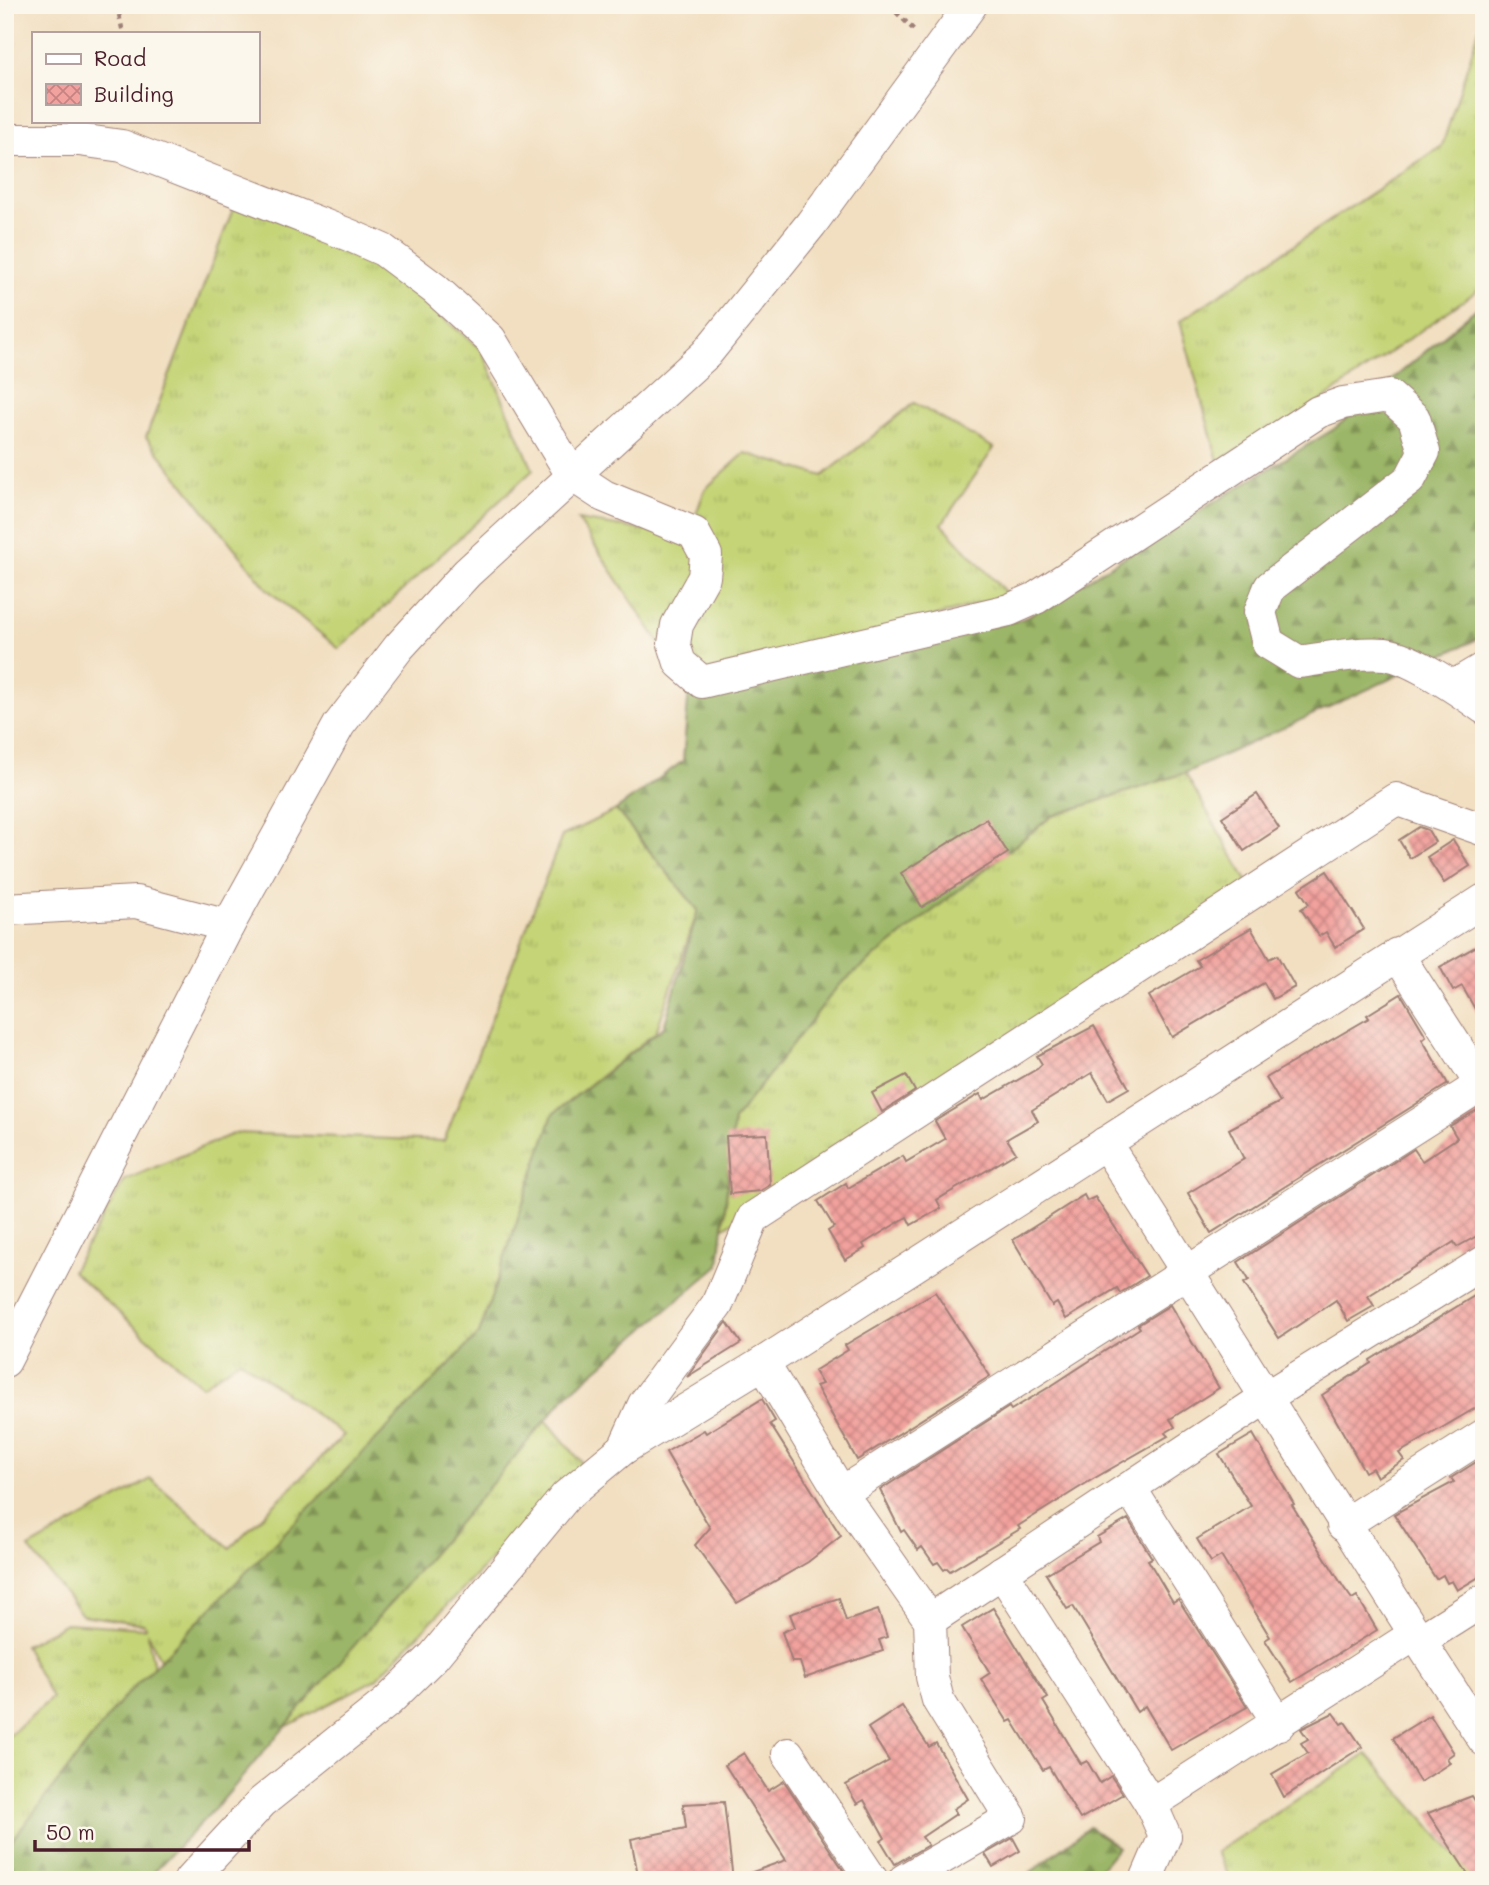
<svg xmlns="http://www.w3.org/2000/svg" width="1489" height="1885" font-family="Mali,sans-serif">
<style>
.grass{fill:url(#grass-tufts);stroke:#877a50;stroke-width:2}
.forest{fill:url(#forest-firs);stroke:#726a49;stroke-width:2}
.building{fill:url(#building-cross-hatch)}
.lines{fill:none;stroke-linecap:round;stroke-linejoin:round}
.minor-casing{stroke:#9e7f76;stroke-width:34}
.path{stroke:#9e7f76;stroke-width:4.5;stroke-dasharray:5 5;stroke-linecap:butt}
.minor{stroke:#fff;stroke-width:32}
</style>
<defs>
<pattern id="grass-tufts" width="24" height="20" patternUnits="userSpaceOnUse" patternTransform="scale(1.75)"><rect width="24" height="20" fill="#c4d476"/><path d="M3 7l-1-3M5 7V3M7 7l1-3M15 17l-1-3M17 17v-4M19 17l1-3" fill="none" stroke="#aab666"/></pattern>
<pattern id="forest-firs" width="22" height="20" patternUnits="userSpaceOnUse" patternTransform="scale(1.75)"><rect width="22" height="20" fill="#9bb667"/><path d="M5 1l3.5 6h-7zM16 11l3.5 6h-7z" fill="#809355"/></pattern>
<pattern id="building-cross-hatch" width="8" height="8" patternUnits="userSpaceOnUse" patternTransform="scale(1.75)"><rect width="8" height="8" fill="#f2a29e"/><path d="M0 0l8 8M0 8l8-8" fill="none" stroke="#c68381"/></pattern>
</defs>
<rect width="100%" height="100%" fill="#fbf7ec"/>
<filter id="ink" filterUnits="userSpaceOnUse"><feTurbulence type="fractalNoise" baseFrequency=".0143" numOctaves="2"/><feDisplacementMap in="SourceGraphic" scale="14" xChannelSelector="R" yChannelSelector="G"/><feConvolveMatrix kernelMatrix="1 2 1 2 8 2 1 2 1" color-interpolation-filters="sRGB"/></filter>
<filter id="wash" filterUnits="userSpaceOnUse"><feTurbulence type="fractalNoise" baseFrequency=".00686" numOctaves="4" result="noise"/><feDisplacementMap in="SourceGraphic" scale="28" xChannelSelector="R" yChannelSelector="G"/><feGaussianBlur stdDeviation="1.57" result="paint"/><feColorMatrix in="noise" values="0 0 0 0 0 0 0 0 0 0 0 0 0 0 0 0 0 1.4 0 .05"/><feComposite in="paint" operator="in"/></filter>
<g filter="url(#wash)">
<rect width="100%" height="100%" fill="#f2dfc1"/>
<g class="grass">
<path d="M1484,14v272l-180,127 -86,48 -38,-140 262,-175z"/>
<path d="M236,201l139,61 107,88 51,120 -194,179 -71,-59 -122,-153z"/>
<path d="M914,403l80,45 -52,76 66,71 -314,92 -35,-45 -81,-122 110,17 17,-48 40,-36 78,23z"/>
<path d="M1185,773l65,113 -527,342 11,-108 78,-116 240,-188z"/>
<path d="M616,810l82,100 -42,122 -103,82 -74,220 -101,104 104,-94 101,120 -207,215 -92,49 -95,-9 -42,-87 7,35 -149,185v-113l47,-41 -28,-52 42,-23 79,5 -1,-4 -62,-9 -53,-67 122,-69 79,69 114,-113 -104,-75 -38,26 -130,-115 53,-91 110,-47 209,8 118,-305z"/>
<path d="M1367,1754l110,126h-246l-15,-28z"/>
</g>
<g class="forest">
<path d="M1484,302v334l-299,137 -133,43 -214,170 -104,134 -15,145 -150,128 -348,409 -75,78h-141v-31l119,-152 355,-363 74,-220 111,-87 34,-117 -82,-100 67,-49 6,-73 334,-69 311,-190z"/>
<path d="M1089,1827l29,20 -27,33h-70z"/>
</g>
<g id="blocks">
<g class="building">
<path d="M1257,794l22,34 -35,23 -22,-34z"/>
<path d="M986,819l22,34 -86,54 -21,-34z"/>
<path d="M1419,827l9,3 7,12 -25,16 -11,-18z"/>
<path d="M1453,840l17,26 -26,17 -17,-26z"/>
<path d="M1327,871l37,58 -29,18 -9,-15 -7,4 -18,-27 8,-5 -10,-15z"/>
<path d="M1251,928l18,31 8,-4 18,32 -22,12 -9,-16 -92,54 -23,-41 51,-30 -4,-6z"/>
<path d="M1484,942v83l-22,-39 -9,5 -13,-24z"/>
<path d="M1401,994l25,42 -4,3 26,45 -237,149 -23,-40 56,-34 -15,-30 51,-27 -14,-24 103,-60 -2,-3z"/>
<path d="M1094,1026l35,62 -21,12 -16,-27 -60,37 6,11 -31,18 9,14 -79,47 4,8 -30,17 -4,-8 -44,27 2,4 -20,12 -17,-29 6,-4 -16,-26 28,-18 2,5 55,-32 3,6 39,-23 -10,-18 45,-27 3,6 54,-31 5,-5 -5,-8z"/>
<path d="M906,1075l9,16 -33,21 -10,-19z"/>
<path d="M1477,1110l7,11v111l-27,15 -3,-5 -86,54 6,10 -26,15 -12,-21 -57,38 -35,-55 5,-3 -11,-18 176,-113 8,12 35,-23 -7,-12z"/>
<path d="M767,1134l3,51 -10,6 -30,3 -4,-58z"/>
<path d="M1084,1195l3,6 8,-4 52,79 -27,17 -3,-5 -51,31 -9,-16 -5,3 -39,-66z"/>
<path d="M1484,1290v113l-85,50 5,7 -27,17 -5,-9 -7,4 -43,-77 49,-32 -1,-3z"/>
<path d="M935,1292l55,84 -133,84 -41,-74 6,-2 -8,-13 34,-21 -3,-5z"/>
<path d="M1170,1305l49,83 -49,31 5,8 -10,6 3,3 -75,43 -75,47 2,3 -70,42 -3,-3 -3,2 -6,-8 -4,2 -12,-17 -4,3 -14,-20 -3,2 -21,-42 129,-83 2,3 40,-24 89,-58 -2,-3z"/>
<path d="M727,1322l14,21 -54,34z"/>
<path d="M762,1399l13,22 -5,3 71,112 -33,26 -71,41 -42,-58 15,-17 -44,-76 38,-22 2,3z"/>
<path d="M1253,1434l41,70 -2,1 52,83 8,11 5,-3 20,34 -85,52 -27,-42 5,-3 -49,-81 -10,6 -14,-23 54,-33 -32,-52z"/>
<path d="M1484,1457v117l-27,16 -5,-9 -5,2 -4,-8 -7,4 -42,-65 60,-32 -3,-4z"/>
<path d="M1128,1519l24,39 -4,2 25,42 5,-3 69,108 -76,43 -26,-44 -8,6 -64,-106 -6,3 -21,-35 53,-32 -2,-5z"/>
<path d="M839,1598l7,23 32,-11 9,27 -8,3 4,11 -78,27 -5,-16h-8l-10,-30 13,-5 -5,-13z"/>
<path d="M993,1608l55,90 -5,3 38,63 6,-3 13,22 11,-7 12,18 -43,25 -31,-52 -6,3 -31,-50 -4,2 -27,-43 9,-6 -28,-46z"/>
<path d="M902,1706l27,41 7,-4 32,56 -15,10 3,5 -34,23 6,8 -33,19 -14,-23 4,-3 -21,-38 -7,4 -11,-19 43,-24 -21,-33z"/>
<path d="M1333,1713l8,11 4,-2 17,25 -78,50 -12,-23 36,-21 -7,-10 7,-4 -7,-10z"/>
<path d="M1430,1715l24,38 -7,5 3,5 -30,19 -27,-44z"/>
<path d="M744,1753l24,38 16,-10 66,99h-111l-1,-3 48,-17 -61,-95z"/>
<path d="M1472,1796l12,19v65h-12l-44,-67z"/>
<path d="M724,1802l9,78h-94l-8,-41 55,-11 -3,-24z"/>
<path d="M1013,1838l7,13 -27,16 -8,-13z"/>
</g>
</g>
</g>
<g filter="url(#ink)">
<use href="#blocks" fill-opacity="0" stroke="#9e7f76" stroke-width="2"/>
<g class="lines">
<g class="minor-casing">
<g id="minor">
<path d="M5,140h74l43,6 227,89 34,15 52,39 55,50 82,136 32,21 90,37 12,22 -2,22 -27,48 -3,19 6,19 22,19 307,-72 27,-12 282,-186 25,-9 46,-7 25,22 10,34 -14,27 -140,108 -10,25 8,31 31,19c28,-4 57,-10 86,-8 26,3 77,38 99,54"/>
<path d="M1454,686l30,-18"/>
<path d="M5,909l131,-7 92,24"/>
<path d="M1397,954l87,135"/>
<path d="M1105,1143c128,198 249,400 379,597"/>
<path d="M5,1361l223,-435 111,-201 60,-78 68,-74 239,-219 105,-130 160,-219"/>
<path d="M763,1363l78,130 89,127 2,57 6,23 73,118 -107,62"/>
<path d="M624,1448l20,-44 73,-99 36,-87 643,-419 88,31"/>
<path d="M1130,1488l149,236"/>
<path d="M841,1493l643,-410"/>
<path d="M1343,1525l141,-90"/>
<path d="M1002,1572l149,232 14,32 -19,44"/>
<path d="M930,1620l335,-222 219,-136"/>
<path d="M1419,1641l65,-41"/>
<path d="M788,1754l84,126"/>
<path d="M1151,1804l263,-169"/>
<path d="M190,1880l72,-78 125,-100 47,-46 132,-160 58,-48 139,-85 721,-463"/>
</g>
</g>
<g class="path">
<path d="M117,5l6,28"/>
<path d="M889,5l26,26"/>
</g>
<use href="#minor" class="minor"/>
</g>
</g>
<rect width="1489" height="1885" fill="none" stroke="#fbf7ec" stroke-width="28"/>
<rect x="32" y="32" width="228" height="91" fill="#fbf7ec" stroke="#b4a19f" stroke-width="2"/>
<rect x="46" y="54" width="35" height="10" fill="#ffffff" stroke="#b4a19f" stroke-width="2"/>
<text x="94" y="66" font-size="21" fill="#4a1f2b">Road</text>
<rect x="46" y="84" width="35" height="21" fill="url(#building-cross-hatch)" stroke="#b4a19f" stroke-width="2"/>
<text x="94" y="102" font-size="21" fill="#4a1f2b">Building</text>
<path d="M35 1840v10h214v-10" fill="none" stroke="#4a1f2b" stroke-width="3.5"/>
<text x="46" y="1840" font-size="21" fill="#4a1f2b" stroke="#fbf7ec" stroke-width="5" paint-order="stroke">50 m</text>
</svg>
